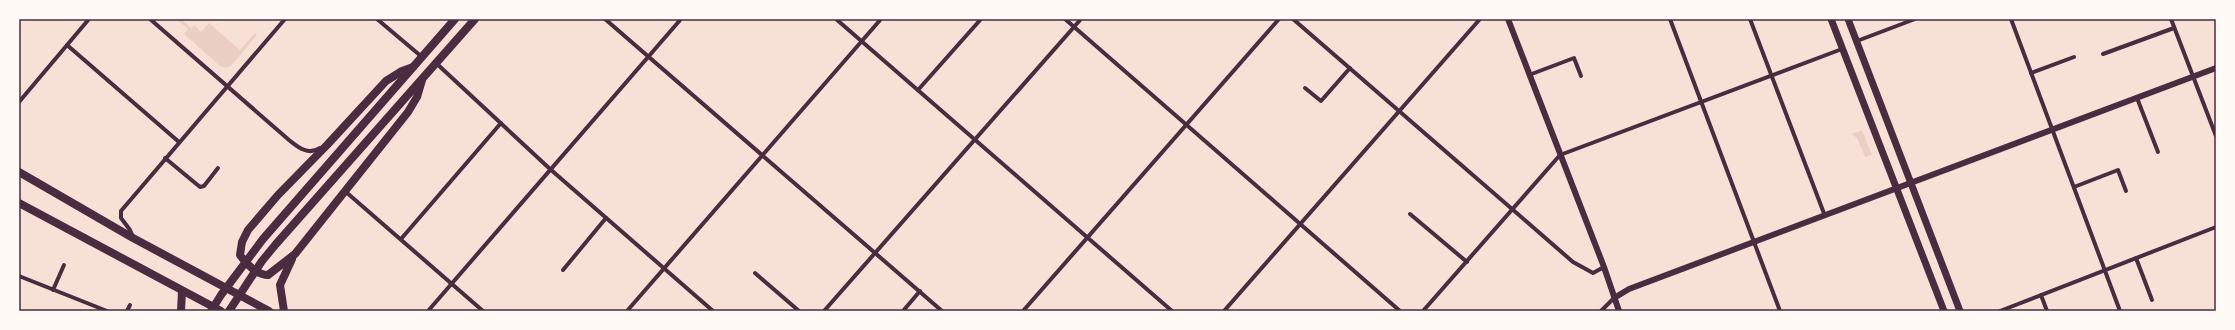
<svg xmlns="http://www.w3.org/2000/svg" width="2235" height="330" font-family="Karla,sans-serif">
<style>
.green{fill:#ebcfc5}
.lines{fill:none;stroke-linecap:round;stroke-linejoin:round}
.minor{stroke:#4a2c40;stroke-width:4}
.tertiary{stroke:#4a2c40;stroke-width:6}
.primary{stroke:#4a2c40;stroke-width:7}
.trunk{stroke:#4a2c40;stroke-width:8}
.neatline{fill:none;stroke:#4a2c40;stroke-width:1.5}
</style>
<rect width="100%" height="100%" fill="#f7e1d7"/>
<g class="green">
<path d="M176,19h5l10,9 3,-3 7,7 8,-9 31,27 15,-17 2,2 -26,31 -5,2 -5,-1 -37,-33 4,-5z"/>
<path d="M1862,130l10,25 -7,2 -8,-19 -6,-4z"/>
</g>
<g class="lines">
<g class="minor">
<path d="M150,19l139,121c9,7 19,16 31,8"/>
<path d="M377,19l45,38"/>
<path d="M605,19l337,292"/>
<path d="M836,19l336,292"/>
<path d="M1065,19l335,292"/>
<path d="M1293,19l280,243 20,11 11,-6"/>
<path d="M1670,19l110,292"/>
<path d="M1750,19l75,197"/>
<path d="M2011,19l109,292"/>
<path d="M2171,19l45,117"/>
<path d="M1857,41l58,-22"/>
<path d="M67,45l112,97"/>
<path d="M2103,54l71,-26"/>
<path d="M436,63l114,106 163,142"/>
<path d="M2031,73l43,-16"/>
<path d="M1529,75l45,-17 7,18"/>
<path d="M1305,88l16,13 29,-33"/>
<path d="M918,90l63,-71"/>
<path d="M2137,98l21,54"/>
<path d="M19,102l70,-83"/>
<path d="M165,158l35,29 4,-1 14,-18"/>
<path d="M2074,187l44,-17 8,21"/>
<path d="M346,192l137,119"/>
<path d="M1410,214l57,48"/>
<path d="M133,237l-3,-7 -9,-12v-7l164,-192"/>
<path d="M401,239l100,-116"/>
<path d="M2136,258l16,42"/>
<path d="M563,270l43,-52"/>
<path d="M755,273l44,38"/>
<path d="M19,276l88,35"/>
<path d="M53,290l11,-25"/>
<path d="M2041,295l6,16"/>
<path d="M127,311l3,-6"/>
<path d="M428,311l253,-292"/>
<path d="M627,311l254,-292"/>
<path d="M824,311l257,-292"/>
<path d="M903,311l17,-20"/>
<path d="M1023,311l256,-292"/>
<path d="M1224,311l256,-292"/>
<path d="M1423,311l137,-156 282,-106"/>
<path d="M1601,311l13,-13"/>
<path d="M2000,311l216,-84"/>
</g>
<g class="tertiary">
<path d="M1508,19l96,248 15,44"/>
<path d="M1614,298l15,-9 587,-221"/>
</g>
<g class="primary">
<path d="M1831,19l113,292"/>
<path d="M1848,19l112,292"/>
</g>
<g class="trunk">
<path d="M413,67l-11,4 -16,10 -59,64 -49,50 -30,35 -6,12 -2,13c6,9 17,20 28,20l27,-21 113,-142 9,-15 5,-17"/>
<path d="M19,172l114,66 136,73"/>
<path d="M19,203l202,108"/>
<path d="M181,311l1,-20"/>
<path d="M211,311l10,-16 42,-56 192,-220"/>
<path d="M229,311l33,-50 14,-17 199,-225"/>
<path d="M284,311l-4,-26 12,-26"/>
</g>
</g>
<rect width="2235" height="330" fill="none" stroke="#fffaf5" stroke-width="40"/>
<rect x="20" y="20" width="2195" height="290" class="neatline"/>
</svg>
